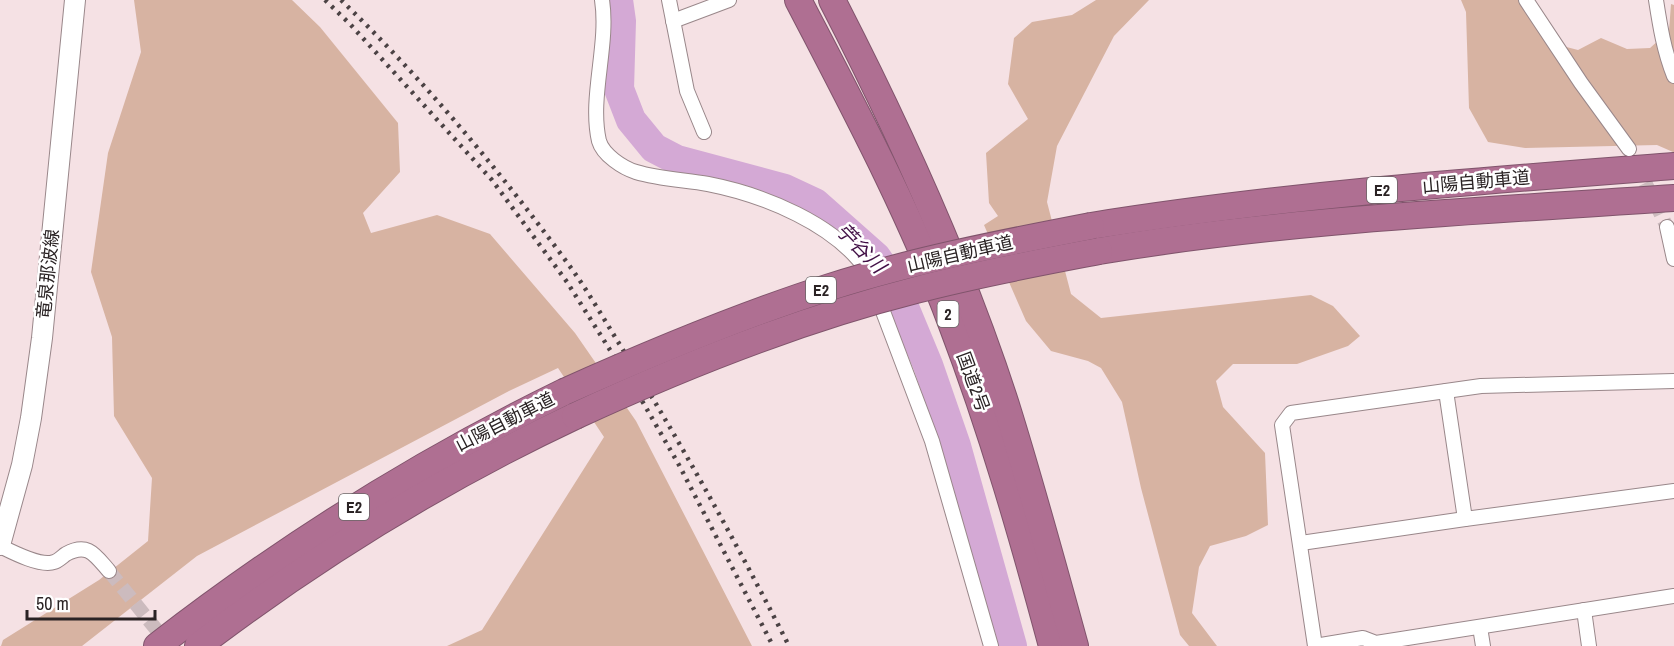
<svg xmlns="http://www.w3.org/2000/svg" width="1674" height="646" font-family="'Archivo Narrow','Noto Sans JP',sans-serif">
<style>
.green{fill:#d7b3a2}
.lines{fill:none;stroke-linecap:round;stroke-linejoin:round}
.river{stroke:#d4a9d5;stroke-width:30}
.street-tunnel{stroke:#ccbbbe;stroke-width:14;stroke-dasharray:14 7;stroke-linecap:butt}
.street-casing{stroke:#99878a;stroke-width:16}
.secondary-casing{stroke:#99878a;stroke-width:22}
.highway-casing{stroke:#80546c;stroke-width:28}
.street{stroke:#fff;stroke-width:14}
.secondary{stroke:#fff;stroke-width:20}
.highway{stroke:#af6f92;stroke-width:26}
.rail{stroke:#4b4244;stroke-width:4.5;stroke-dasharray:3 6;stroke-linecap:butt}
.highway-bridge-casing{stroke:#80546c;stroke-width:28;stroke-linecap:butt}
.highway-bridge{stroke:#af6f92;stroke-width:26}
.labels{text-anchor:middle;stroke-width:5;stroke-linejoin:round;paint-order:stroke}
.shield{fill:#fff;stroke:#6a6566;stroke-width:1.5}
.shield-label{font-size:16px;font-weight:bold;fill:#2a2324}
.street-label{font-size:18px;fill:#2a2324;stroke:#fff}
.water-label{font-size:20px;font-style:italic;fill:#421046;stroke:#fff}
</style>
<rect width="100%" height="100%" fill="#f5e1e4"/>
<g class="green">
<path d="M134,0h158l28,27 78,96 2,49 -37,41 8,20 66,-18 53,19 85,99 61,88 116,225h-305l35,-16 122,-193 -46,-69 -49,23 -312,165 -115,90h-81l2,-6 96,-60 49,-39 4,-63 -38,-62 -2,-79 -21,-65 17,-119 33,-101z"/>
<path d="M1096,0h53l-35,36 -57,110 -10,56 24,92 30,24 210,-23 22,11 27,30 -12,10 -51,18h-64l-17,17 7,26 42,46 3,72 -22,11 -36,10 -11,21 -7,46 25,33h-28l-9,-11 -39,-147 -19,-86 -21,-34 -13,-7 -37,-10 -25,-30 -42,-96 14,-9 -9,-13 -3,-50 42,-34 -20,-35 6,-46 18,-16 40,-7z"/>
<path d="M1461,0h57l29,42 31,8 23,-12 26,11 23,-1 19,-17 2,-27 3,1v155l-1,-8 -16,-7 -132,3 -37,-6 -19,-34 -3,-96z"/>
</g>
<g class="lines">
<path class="river" d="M618,0l3,21 -2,68 12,31 23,28 23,12 108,29 30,14 61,54 18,26 34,82 28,81 56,200"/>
<g class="street-tunnel">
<path d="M1636,164l31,63"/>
<path d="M109,571l59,73"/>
</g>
<g class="street-casing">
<g id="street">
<path d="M602,0c7,45 -13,97 -3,141 4,14 24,27 37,31 23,7 49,8 72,12 56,11 128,40 160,88l64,169 59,205"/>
<path d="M669,0l18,91 17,41"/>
<path d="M1526,0l55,83 48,66"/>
<path d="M1656,0c4,26 8,51 18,76"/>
<path d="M673,21l56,-21"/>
<path d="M1667,227l7,32"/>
<path d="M1446,391l19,128"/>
<path d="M1301,543l164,-24 209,-28"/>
<path d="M0,546c12,6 41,21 54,16 4,-1 9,-6 12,-8 22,-12 29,1 43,17"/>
<path d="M1584,610l5,36"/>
<path d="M1480,627l3,19"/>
<path d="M1315,646l-33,-221 9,-12 190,-27 193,-5"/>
<path d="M1315,646l48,-8 13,5 298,-47"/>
</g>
</g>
<g class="secondary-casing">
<path id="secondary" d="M0,545l22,-80 9,-47 11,-80 33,-338"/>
</g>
<g class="highway-casing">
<g id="highway">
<path d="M798,0c55,106 112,212 154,325 40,105 71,213 100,321"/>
<path d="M832,0c67,130 129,265 174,405 25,80 47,161 69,241"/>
<path d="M1091,226c193,-31 388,-45 583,-60"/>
<path d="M1099,251c190,-32 383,-40 575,-53"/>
<path d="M157,646c129,-100 261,-183 407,-254"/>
<path d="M198,646c118,-90 243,-167 377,-230"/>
</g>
</g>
<use href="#street" class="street"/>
<use href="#secondary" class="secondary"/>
<use href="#highway" class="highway"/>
<g class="rail">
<path d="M325,0l25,24 142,156 75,102 74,117 38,66 94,181"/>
<path d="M341,0c85,82 164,177 233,272 18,26 34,54 51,81 59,95 113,193 164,293"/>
</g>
<g class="highway-bridge-casing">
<g id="highway-bridge">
<path d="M564,392c87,-39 175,-76 266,-105 85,-27 173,-44 261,-61"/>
<path d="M575,416c110,-51 223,-96 341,-126 60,-16 121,-27 183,-39"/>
</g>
</g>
<use href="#highway-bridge" class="highway-bridge"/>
</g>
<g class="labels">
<g class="shield">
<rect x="1367" y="177" width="30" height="26" rx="4.5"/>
<rect x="806" y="277" width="30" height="26" rx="4.5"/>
<rect x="937.5" y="301" width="21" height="26" rx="4.5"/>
<rect x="339" y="494" width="30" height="26" rx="4.5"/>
</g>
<g class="shield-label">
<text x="1382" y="196">E2</text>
<text x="821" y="296">E2</text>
<text x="948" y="320">2</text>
<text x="354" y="513">E2</text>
</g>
<g class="street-label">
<text transform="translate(1476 182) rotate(-5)" y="6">山陽自動車道</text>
<text transform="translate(960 254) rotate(-13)" y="6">山陽自動車道</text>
<text transform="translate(48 274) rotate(-84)" y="6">竜泉那波線</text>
<text transform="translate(973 382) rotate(70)" y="6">国道2号</text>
<text transform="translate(505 422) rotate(-27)" y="6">山陽自動車道</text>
</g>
<g class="water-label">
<text transform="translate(861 248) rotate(46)" y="7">苧谷川</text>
</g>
</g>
<path d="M27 610v9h128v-9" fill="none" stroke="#2a2324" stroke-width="3"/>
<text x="36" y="610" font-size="18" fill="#2a2324" stroke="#ffffff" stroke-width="4.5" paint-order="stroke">50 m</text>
</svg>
